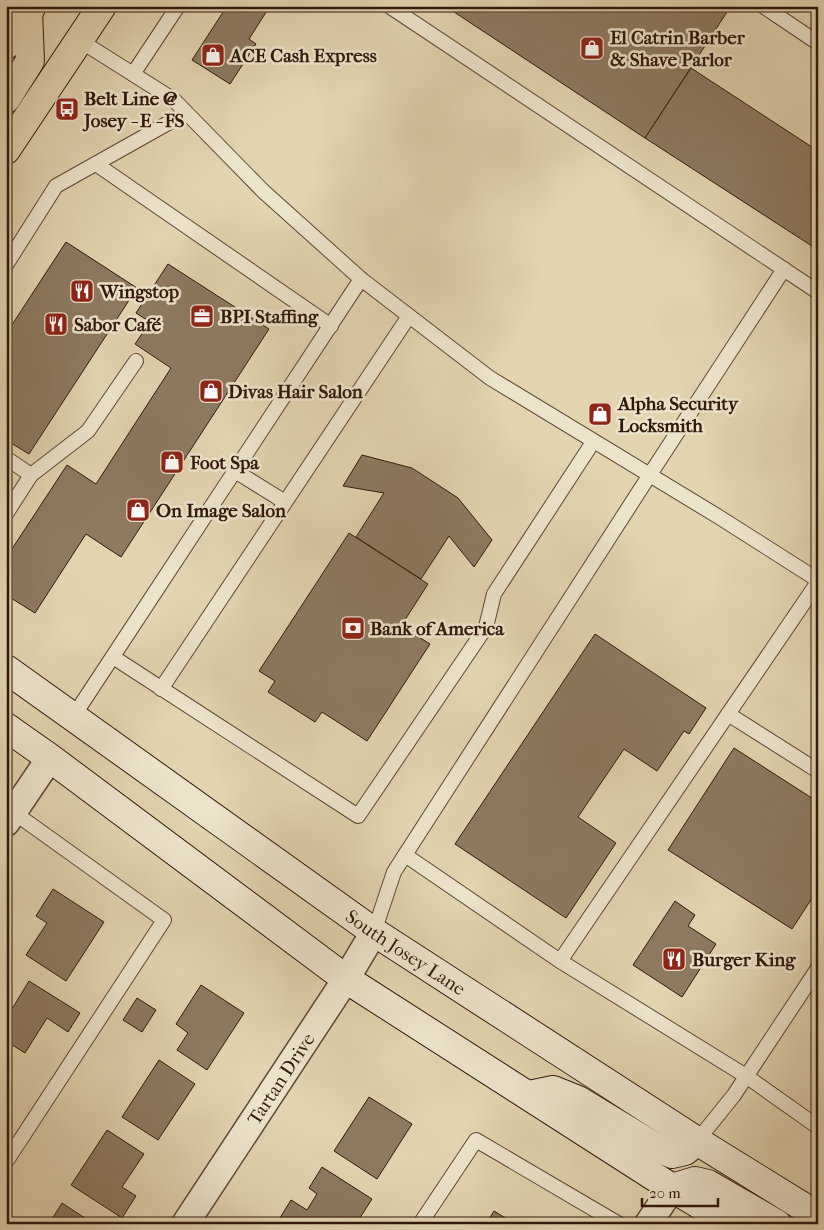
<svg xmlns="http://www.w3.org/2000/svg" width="824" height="1230" font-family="'IM FELL French Canon',serif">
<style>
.building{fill:#8d7a61;stroke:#31180c}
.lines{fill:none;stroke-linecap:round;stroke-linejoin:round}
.lane-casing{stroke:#5d4735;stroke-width:16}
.street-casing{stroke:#5d4735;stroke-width:29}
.secondary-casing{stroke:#31180c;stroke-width:30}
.primary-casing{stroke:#31180c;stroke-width:30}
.lane{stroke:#ece3cb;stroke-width:14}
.street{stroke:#ece3cb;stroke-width:26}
.secondary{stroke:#ece3cb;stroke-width:28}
.primary{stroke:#e1d4af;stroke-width:28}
.labels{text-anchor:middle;stroke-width:5;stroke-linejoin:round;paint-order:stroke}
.poi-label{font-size:19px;font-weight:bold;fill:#31180c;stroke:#ece3cb;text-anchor:start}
.street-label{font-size:19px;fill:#31180c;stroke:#ece3cb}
</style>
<rect width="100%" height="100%" fill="#e1d4af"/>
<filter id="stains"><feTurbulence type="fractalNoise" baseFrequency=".004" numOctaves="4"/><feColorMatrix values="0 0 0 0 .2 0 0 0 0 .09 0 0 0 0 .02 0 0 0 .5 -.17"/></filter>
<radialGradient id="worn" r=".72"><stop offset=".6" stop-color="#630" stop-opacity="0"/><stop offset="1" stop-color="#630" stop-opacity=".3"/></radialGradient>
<g class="building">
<path d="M227,6h43l-21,33 7,5 -26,40 -38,-24z"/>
<path d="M445,6h280l4,3 -84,129z"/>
<path d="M691,68l127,83v99l-173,-112z"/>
<path d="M66,242l71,46 -108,166 -23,-14v-106z"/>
<path d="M168,264l101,65 -148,228 -35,-23 -51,79 -29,-18v-37l61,-93 29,19 75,-116 -36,-24 15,-22 -14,-9z"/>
<path d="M362,455l50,13 46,30 34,42 -18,27 -25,-31 -28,43 -65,-42 28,-44 -41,-7z"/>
<path d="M349,533l79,51 -27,42 29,18 -63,97 -45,-29 -7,10 -47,-30 7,-11 -16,-10z"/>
<path d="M595,634l111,74 -17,26 -5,-3 -27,40 -33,-22 -46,68 38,26 -50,75 -111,-74z"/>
<path d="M734,748l84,54v87l-26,40 -124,-79z"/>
<path d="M53,889l51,33 -38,59 -40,-26 21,-32 -11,-7z"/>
<path d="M675,901l20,14 -7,11 28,18 -34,53 -49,-32z"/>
<path d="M29,981l51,32 -12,19 -21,-14 -22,35 -19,-12v-36l6,4z"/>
<path d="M201,985l43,28 -37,57 -30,-20 11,-17 -12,-9z"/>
<path d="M137,998l19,12 -14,22 -19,-12z"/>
<path d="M159,1060l36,24 -37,56 -36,-23z"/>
<path d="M369,1097l43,27 -35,55 -43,-28z"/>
<path d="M107,1130l37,24 -22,33 14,9 -14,22 -51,-33z"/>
<path d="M322,1167l50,32 -16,25h-67l-9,-6 11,-18 16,10 10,-16 -8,-6z"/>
<path d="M62,1203l32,21h-45z"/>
<path d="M494,1211l21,13h-29z"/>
</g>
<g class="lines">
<g class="lane-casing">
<g id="lane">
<path d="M389,6l429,286"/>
<path d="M763,6l55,37"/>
<path d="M79,40l95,60 89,91 98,88 129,99 229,139 99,63"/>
<path d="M133,74l45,-68"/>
<path d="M96,164l235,162"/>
<path d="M6,265l50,-79 130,-73"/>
<path d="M6,458l25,17 -25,39"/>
<path d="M235,471l50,31"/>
<path d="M31,475l57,-44 48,-70"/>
<path d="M113,657l245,159 128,-189 8,-33 99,-152"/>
<path d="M161,689l248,-373"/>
<path d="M728,714l90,57"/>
<path d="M73,717l288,-438"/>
<path d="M405,855l155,106 258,-379"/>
<path d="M374,932l20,-60 255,-396 135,-207"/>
<path d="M560,961l186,115 72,51"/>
<path d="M697,1141l37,-46 84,-127"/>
<path d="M6,1162l158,-242 -155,-111"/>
<path d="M420,1224l56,-84 143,84"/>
</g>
</g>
<g class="street-casing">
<g id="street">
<path d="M6,823l44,-65"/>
<path id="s1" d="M185,1224l161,-245 28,-47"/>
<path d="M648,1224l24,-36"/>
</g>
</g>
<g class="secondary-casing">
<g id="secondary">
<path id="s2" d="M6,669l368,263 323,209 121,75"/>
<path d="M6,727l44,31 296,221 326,209 60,36"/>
<path d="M529,1095l24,-5 25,10 74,45 20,9 13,-3 12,-10"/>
<path d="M672,1188l23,-7 13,3 69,40"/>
</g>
</g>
<g class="primary-casing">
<g id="primary">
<path d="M6,45l25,-37"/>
<path d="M6,99l24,-38 -2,-50"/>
<path d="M6,150l96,-144"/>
</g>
</g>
<use href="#lane" class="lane"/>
<use href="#street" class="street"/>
<use href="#secondary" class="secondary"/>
<use href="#primary" class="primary"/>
</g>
<defs>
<g id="shop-square" transform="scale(1.25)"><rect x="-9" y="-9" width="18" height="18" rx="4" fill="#8f2418" stroke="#ece3cb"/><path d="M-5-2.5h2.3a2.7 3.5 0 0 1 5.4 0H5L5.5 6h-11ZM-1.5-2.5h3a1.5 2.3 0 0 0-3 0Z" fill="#fff"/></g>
<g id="bus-square" transform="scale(1.25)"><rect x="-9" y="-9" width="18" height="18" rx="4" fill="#8f2418" stroke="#ece3cb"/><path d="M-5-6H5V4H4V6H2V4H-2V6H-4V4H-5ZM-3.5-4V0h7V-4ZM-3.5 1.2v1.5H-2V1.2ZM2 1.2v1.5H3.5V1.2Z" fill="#fff"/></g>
<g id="restaurant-square" transform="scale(1.25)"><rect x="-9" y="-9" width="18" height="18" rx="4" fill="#8f2418" stroke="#ece3cb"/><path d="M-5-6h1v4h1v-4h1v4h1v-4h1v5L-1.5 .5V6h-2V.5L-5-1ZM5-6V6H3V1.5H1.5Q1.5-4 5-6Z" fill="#fff"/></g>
<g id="office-square" transform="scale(1.25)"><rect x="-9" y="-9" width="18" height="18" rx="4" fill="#8f2418" stroke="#ece3cb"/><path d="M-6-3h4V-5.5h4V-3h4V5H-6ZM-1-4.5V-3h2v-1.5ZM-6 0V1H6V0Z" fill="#fff"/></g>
<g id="bank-square" transform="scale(1.25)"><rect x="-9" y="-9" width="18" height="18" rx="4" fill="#8f2418" stroke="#ece3cb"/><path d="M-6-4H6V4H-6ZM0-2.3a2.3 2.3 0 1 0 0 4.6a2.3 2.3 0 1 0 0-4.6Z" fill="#fff"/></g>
</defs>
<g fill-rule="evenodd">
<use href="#shop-square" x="592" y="48"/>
<use href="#shop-square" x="213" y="55"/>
<use href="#bus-square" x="67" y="109"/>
<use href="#restaurant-square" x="82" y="291"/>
<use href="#office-square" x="202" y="316"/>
<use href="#restaurant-square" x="56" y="324"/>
<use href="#shop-square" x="211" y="391"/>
<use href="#shop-square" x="600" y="414"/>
<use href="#shop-square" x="172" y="462"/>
<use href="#shop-square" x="138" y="510"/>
<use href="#bank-square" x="353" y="628"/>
<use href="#restaurant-square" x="674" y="959"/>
</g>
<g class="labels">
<g class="poi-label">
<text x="610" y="44">El Catrin Barber<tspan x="610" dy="22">&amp; Shave Parlor</tspan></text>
<text x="230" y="62">ACE Cash Express</text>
<text x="84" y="105">Belt Line @<tspan x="84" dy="22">Josey - E - FS</tspan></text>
<text x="100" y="298">Wingstop</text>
<text x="220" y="323">BPI Staffing</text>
<text x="74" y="331">Sabor Café</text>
<text x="228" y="398">Divas Hair Salon</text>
<text x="618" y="410">Alpha Security<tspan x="618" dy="22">Locksmith</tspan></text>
<text x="190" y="469">Foot Spa</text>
<text x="156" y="517">On Image Salon</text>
<text x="370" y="635">Bank of America</text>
<text x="692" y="966">Burger King</text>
</g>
<g class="street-label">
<text dy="7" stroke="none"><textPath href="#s2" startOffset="490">South Josey Lane</textPath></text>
<text dy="7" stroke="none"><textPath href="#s1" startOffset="174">Tartan Drive</textPath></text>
</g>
</g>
<rect width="824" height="1230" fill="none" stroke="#e1d4af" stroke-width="25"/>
<rect x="8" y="8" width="809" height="1215" fill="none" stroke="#31180c" stroke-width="2.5"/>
<rect x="12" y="12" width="799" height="1205" fill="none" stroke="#31180c"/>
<path d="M642 1198v8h76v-8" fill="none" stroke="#31180c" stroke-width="2.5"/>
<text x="649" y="1198" font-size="15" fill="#31180c" stroke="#ece3cb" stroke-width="4" paint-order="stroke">20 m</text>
<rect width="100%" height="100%" filter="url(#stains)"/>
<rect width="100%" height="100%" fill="url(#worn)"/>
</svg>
